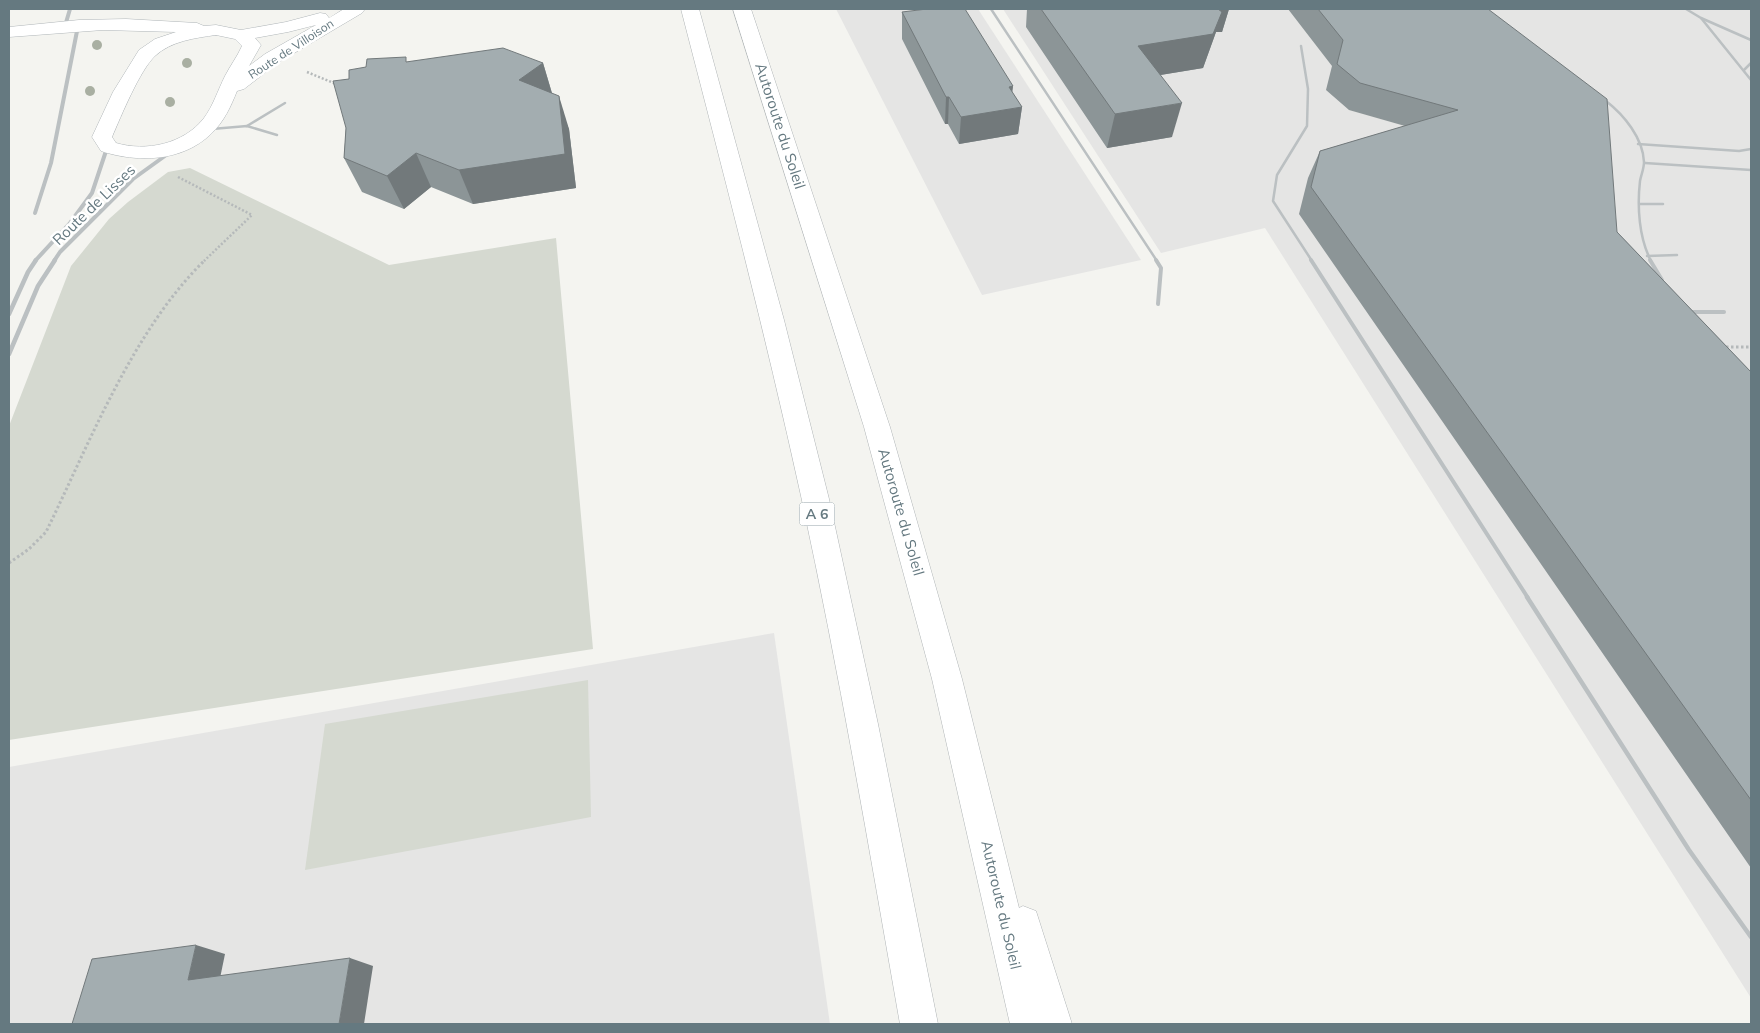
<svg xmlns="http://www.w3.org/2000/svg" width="1760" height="1033" font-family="Mulish,sans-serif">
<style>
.built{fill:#e5e5e4}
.green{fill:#d5d9d0}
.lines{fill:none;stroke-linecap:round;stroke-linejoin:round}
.secondary-casing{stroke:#b0b6b9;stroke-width:1}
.highway-casing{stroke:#b0b5b7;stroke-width:1}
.path-far1{stroke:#b5b9ba;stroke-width:2.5;stroke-dasharray:2 2;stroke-linecap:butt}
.path{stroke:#b5b9ba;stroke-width:3;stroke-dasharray:2.5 2.5;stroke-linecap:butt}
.lane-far2{stroke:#bbc0c2;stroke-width:2.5}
.lane-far1{stroke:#bbc0c2;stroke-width:4}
.lane{stroke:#bbc0c2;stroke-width:4.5}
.street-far1{stroke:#bbc0c2;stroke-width:4}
.street{stroke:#bbc0c2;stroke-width:4.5}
.secondary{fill:#fff;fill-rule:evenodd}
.highway{fill:#fff;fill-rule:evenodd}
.tree{fill:#a9afa2}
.wall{fill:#8c9597}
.shaded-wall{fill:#72797b}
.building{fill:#a3adb0;stroke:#72797b}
.labels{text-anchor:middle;stroke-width:5;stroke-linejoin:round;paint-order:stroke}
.far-street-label{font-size:12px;fill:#657980;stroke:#fff}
.shield{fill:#fff;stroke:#93a1a6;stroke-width:1}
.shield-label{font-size:14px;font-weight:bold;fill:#657980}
.street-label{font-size:15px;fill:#657980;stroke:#fff}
</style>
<rect width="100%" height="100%" fill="#f4f4f0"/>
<g class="built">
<path d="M836,9h142l163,251 -159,35z"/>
<path d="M1003,9h748v989l-486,-770 -104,25z"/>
<path d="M774,633l56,391h-821v-257z"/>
</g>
<g class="green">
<path d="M190,168l199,97 167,-27 37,411 -584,91v-314l62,-160 38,-47 19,-17 40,-30z"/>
<path d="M588,680l3,137 -286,53 20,-146z"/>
</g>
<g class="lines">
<g class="secondary-casing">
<path id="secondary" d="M344,9h21l-3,4 -83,49 -35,27 -7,2c-6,15 -13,31 -26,43 -29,28 -74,29 -110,17l-9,-14 21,-45 26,-42 16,-11 21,-7 -73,-2 -94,7v-10l70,-7 47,-1 71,4 7,3 12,-1 25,5 45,-8 34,-9 6,1 3,4zM316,25l-51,29 -16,12 12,-21 -6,-7 33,-6zM216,35l19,4 7,7c-5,11 -12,20 -17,30 -7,14 -12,30 -21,42 -20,26 -58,34 -88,25l-4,-6c9,-21 28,-67 43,-81 16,-15 40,-18 61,-21z"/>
</g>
<g class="highway-casing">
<g id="highway">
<path d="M681,9h18l85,311 45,179 49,225 60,300h-38c-31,-176 -61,-353 -99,-528 -36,-164 -78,-325 -120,-487z"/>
<path d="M733,9h18l139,418 72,252 57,229 4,-2 13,5 36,113h-62l-78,-345 -68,-252z"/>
</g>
</g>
<g class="path-far1">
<path d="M307,72l29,12"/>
<path d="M178,177l74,38 -48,46"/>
</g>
<g class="path">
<path d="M1726,347h25"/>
<path d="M9,563l20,-14 17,-17c44,-90 87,-202 159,-272"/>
</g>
<g class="lane-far2">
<path d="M991,9l166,252"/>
<path d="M1686,9l15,9 50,22"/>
<path d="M1701,18l50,62"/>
<path d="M1301,46l7,43 -1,37 -30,49 -4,26 39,60"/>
<path d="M1744,70l7,-7"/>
<path d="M1606,101c18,14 37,37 38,61 0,7 -3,13 -4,19 -3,26 -1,57 11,80"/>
<path d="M247,126l38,-23"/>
<path d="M212,129l35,-3 30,9"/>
<path d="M1638,144l101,7 12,-2"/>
<path d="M1645,163l106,7"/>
<path d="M1640,204h23"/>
<path d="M1647,256l30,-1"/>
</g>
<g class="lane-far1">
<path d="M1156,260l5,8 -3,36"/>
<path d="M1311,260l217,338"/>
<path d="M1650,260l12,20"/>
<path d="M1692,312h32"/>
</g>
<path class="lane" d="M1527,597l162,253 62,87"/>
<g class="street-far1">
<path d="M65,26l5,-17"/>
<path d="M35,213l16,-50 27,-137"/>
<path d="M35,261l35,-38 22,-30 15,-45"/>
<path d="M54,261l6,-9 73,-73 36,-26"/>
</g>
<g class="street">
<path d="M9,314l19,-42 8,-12"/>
<path d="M9,354l29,-68 17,-26"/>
</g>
<use href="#secondary" class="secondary"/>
<use href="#highway" class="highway"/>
</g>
<g class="tree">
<circle cx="97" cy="45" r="5"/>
<circle cx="187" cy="63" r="5"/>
<circle cx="90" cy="91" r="5"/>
<circle cx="170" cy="102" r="5"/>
</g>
<g class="wall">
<path d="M1027,9h202l-7,23h-6l-13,36 -43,7 12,62 -65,11 -81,-121z"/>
<path d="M1288,9h200l129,223 134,140v496l-452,-654 9,-36 12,-27 85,-25 -56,-16 -23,-20 6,-24z"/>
<path d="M902,12l111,74 -1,6 10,15 -4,27 -59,10 -11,-20h-3l-43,-85z"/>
<path d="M408,62l135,1 9,30 17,36 7,59 -103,16 -42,-17 -27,22 -42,-17 -18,-34 5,-79z"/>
</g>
<g class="shaded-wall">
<path d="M1208,9h21l-7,23h-6l-13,36 -73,12 8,-34z"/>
<path d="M543,63l10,34 -34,-17z"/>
<path d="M1013,86l-3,23 12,-2 -4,27 -59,10 2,-27 48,-30z"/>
<path d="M559,96l10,33 7,59 -103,16 -14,-34z"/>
<path d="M946,97h3l-1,27h-3z"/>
<path d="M1182,103l-10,34 -65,11 8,-34z"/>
<path d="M416,153l15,34 -27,22 -17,-33z"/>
<path d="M196,945l29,9 -7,34 -30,-8z"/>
<path d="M350,958l23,8 -9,58h-25z"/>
</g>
<g class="building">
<path d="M927,9h38l48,77 -4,1 13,20 -61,10 -12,-20h-3l-44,-85z"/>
<path d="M1041,9h177l4,3 -9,22 -75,12 44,57 -67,11z"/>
<path d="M1318,9h170l119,90 10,133 134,140v428l-440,-613 9,-36 138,-41 -98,-27 -23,-19 6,-24z"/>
<path d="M503,48l40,15 -24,17 40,16 6,58 -106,16 -43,-17 -29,23 -43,-18 2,-30 -13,-47 16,-2v-9l17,-3 1,-8 39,-2v5z"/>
<path d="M196,945l-8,35 162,-22 -11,66h-267l20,-65z"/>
</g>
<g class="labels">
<g class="far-street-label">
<text transform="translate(291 49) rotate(-33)" y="4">Route de Villoison</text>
</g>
<rect class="shield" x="799.5" y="502.5" width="35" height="23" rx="4"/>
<g class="shield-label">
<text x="817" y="519">A 6</text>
</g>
<g class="street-label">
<text transform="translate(780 126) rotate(72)" y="5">Autoroute du Soleil</text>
<text transform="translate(94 205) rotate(-44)" y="5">Route de Lisses</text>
<text transform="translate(901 512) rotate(74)" y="5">Autoroute du Soleil</text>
<text transform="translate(1001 905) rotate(77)" y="5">Autoroute du Soleil</text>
</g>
</g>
<rect width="1760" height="1033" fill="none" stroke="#657980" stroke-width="20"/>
</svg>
